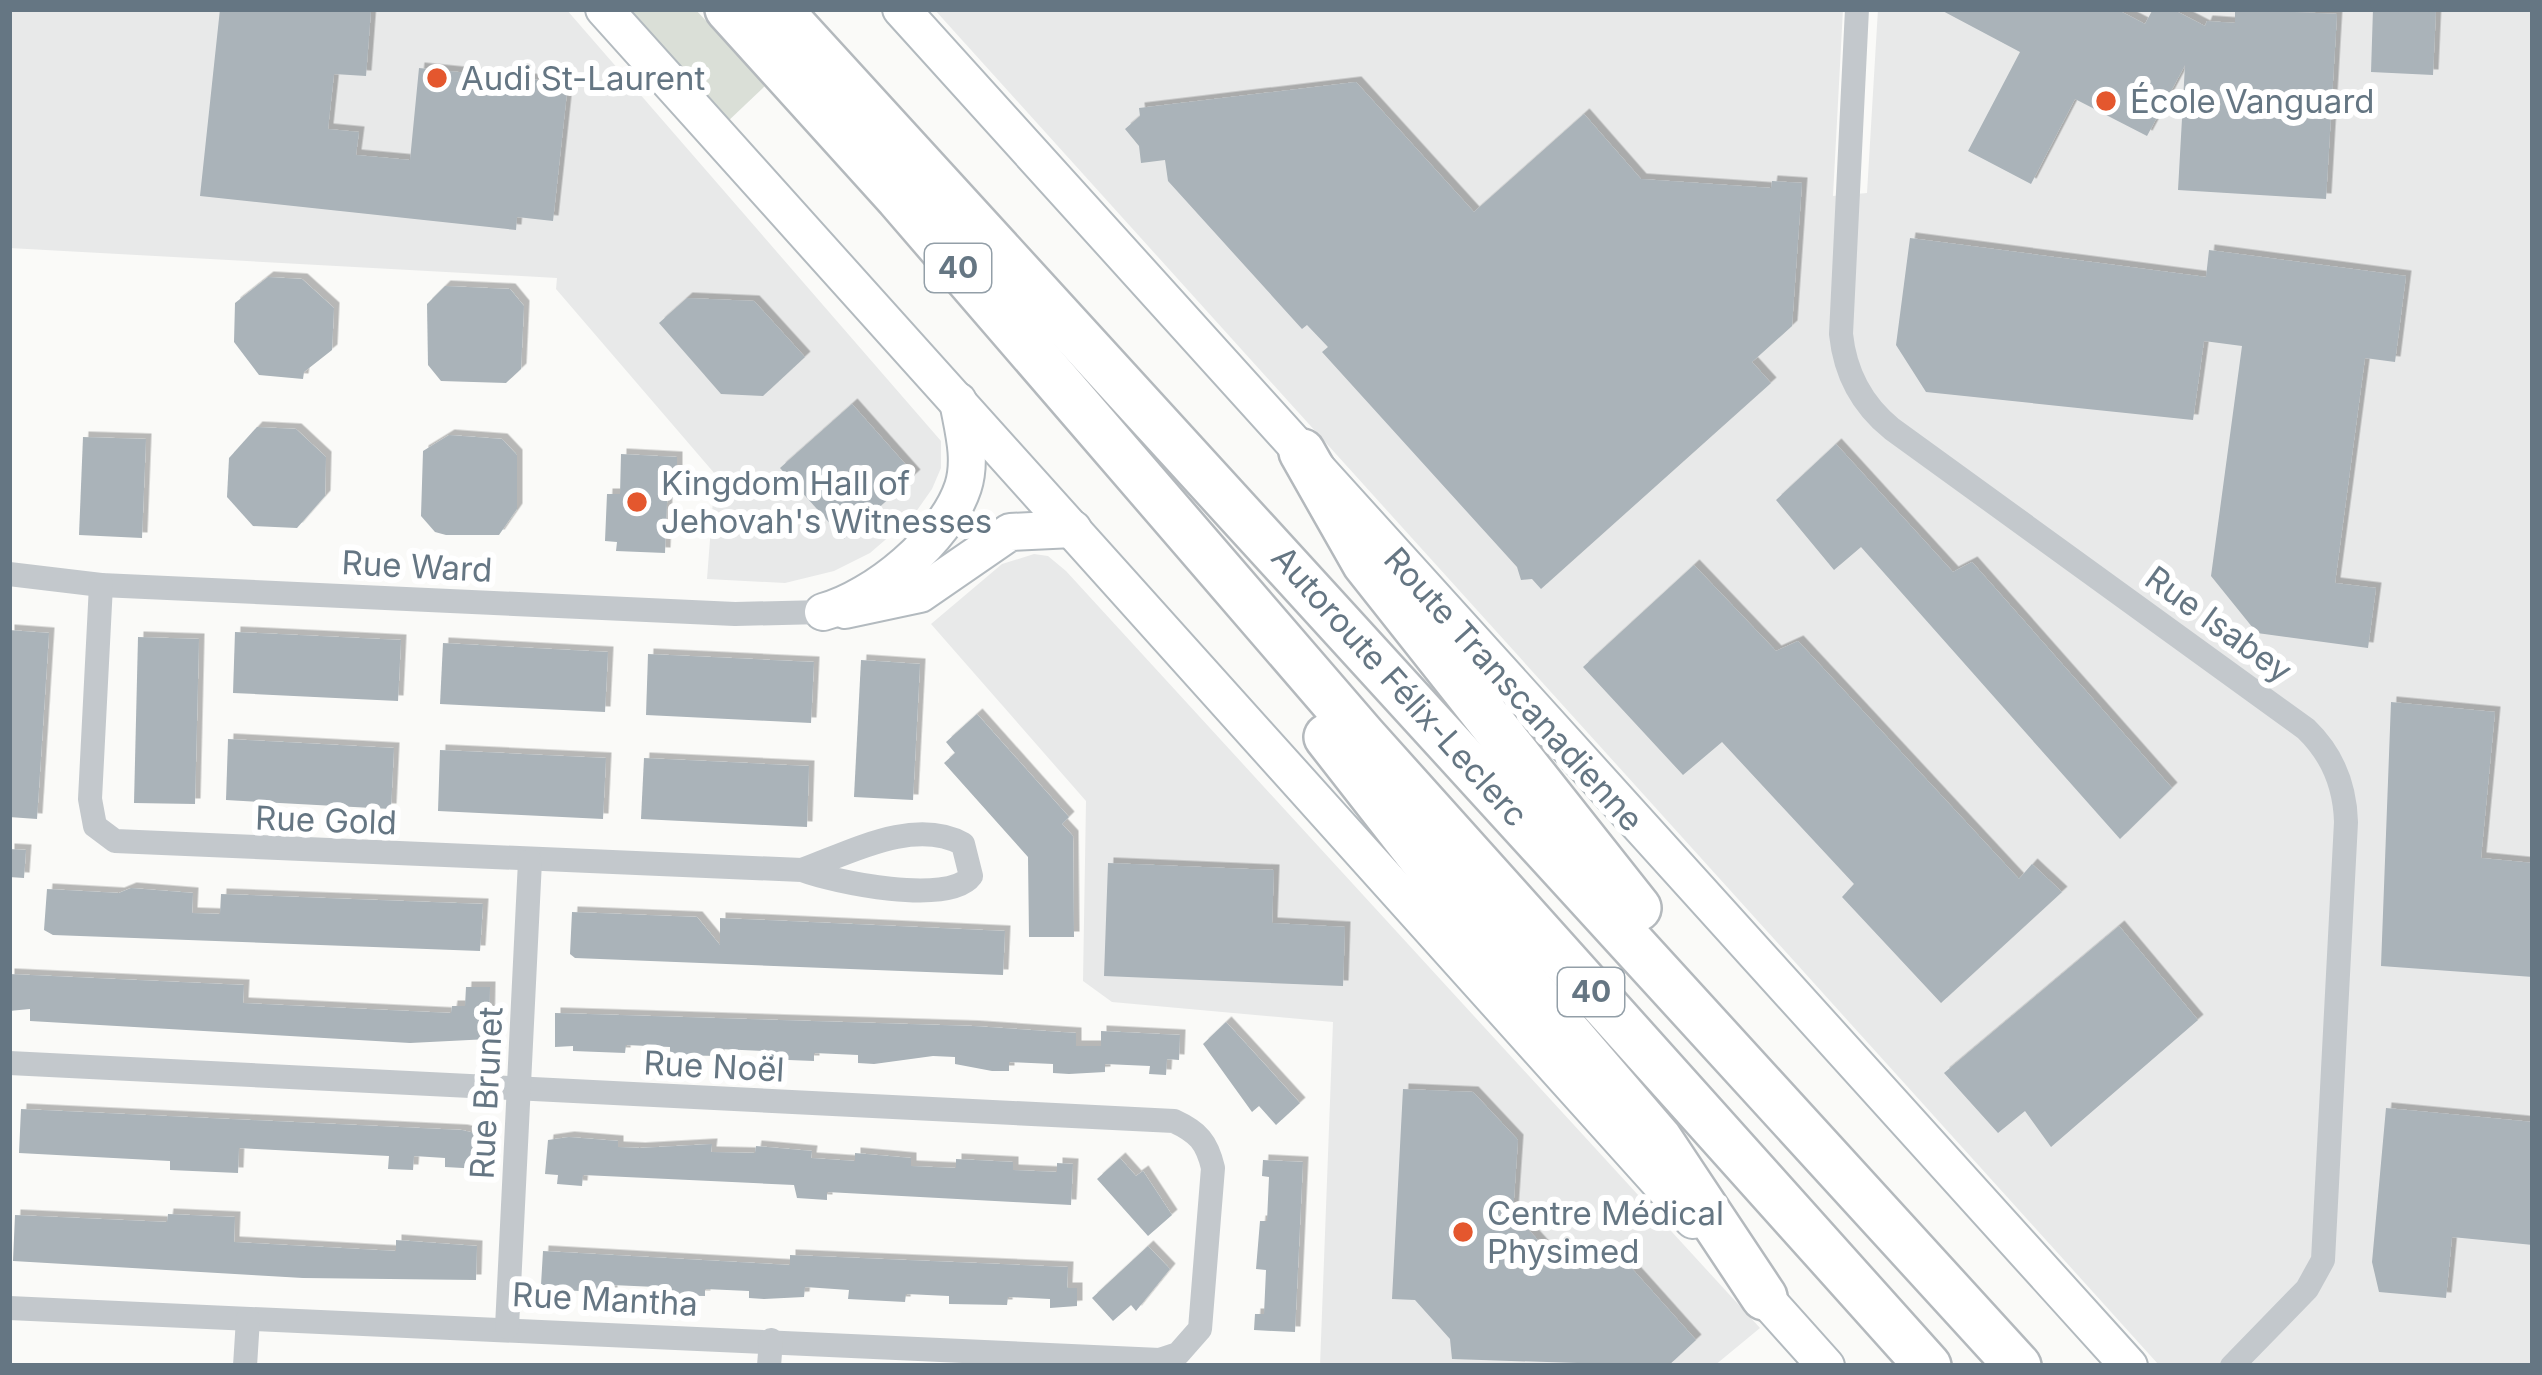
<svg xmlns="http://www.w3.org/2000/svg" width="2542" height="1375" font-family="Inter,sans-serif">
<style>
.built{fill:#e8e9e9}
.green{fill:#dadfd7}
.building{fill:#aab3b9;filter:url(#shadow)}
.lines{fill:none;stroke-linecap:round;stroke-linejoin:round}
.secondary-casing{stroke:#b3babf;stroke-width:40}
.motorway-casing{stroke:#b4b9bd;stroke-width:50}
.minor{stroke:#c3c8cc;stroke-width:24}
.secondary{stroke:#fff;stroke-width:36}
.motorway{stroke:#fff;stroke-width:45}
.poi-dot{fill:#e4572e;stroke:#fff;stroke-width:4.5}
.labels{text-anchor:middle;stroke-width:12;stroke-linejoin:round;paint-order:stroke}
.shield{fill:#fff;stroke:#939fa8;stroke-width:3}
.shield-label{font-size:30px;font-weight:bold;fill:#657683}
.poi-label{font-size:33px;fill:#657683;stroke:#fff;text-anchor:start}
.street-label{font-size:33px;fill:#657683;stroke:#fff}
</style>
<defs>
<filter id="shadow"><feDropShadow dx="5.5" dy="-5.5" stdDeviation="0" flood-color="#0004"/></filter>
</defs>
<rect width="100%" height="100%" fill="#fafaf8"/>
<g class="built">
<path d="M9,9h557l375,432v27l-9,21 -19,27 -43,37 -36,18 -49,12 -78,-4 8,-105 -159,-185 1,-11 -548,-30z"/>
<path d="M934,9h909l-10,187 34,-3 11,-184h655v1357l-375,-2z"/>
<path d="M1034,554l14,2 18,15 694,757 -46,38h-394l13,-344 -221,-20 -29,-21 3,-180 -155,-177 71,-60z"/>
</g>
<path class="green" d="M620,9h75l71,76 -41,39z"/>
<g class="building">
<path d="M220,9l151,1 -5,66 -32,-2 -6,55 31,3 -3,23 54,5 9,-92 149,15 -15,138 -36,-4 -1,13 -316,-34z"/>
<path d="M1939,9h177l29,15 8,-15h19l33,17 2,-5 28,2v-14l102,5 -11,185 -148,-9 7,-125 -38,71 -72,-37 -44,85 -63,-33 52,-99z"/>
<path d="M2373,9h63l-3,66 -62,-3z"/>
<path d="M1356,82l118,130 110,-98 57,65 130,9 1,-7 30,2 -10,143 -40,36 19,21 -230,206 -9,-10 -11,1 -4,-13 -195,-215 6,-5 -21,-22 -5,4 -134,-148 -3,-21 -24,3 -2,-17 -14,-17 15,-13 -1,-8z"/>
<path d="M1910,238l296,39 3,-27 197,26 -11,86 -30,-4 -30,225 41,5 -8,60 -111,-15 -46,-57 31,-230 -38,-5 -11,79 -267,-28 -30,-47z"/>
<path d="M268,277l34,2 32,29 -2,42 -28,22 -1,7 -44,-4 -25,-33 1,-39z"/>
<path d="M445,286l65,3 14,17 -3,63 -15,14 -65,-2 -13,-16 -1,-61z"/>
<path d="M687,298l67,3 51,56 -42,39 -42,-2 -62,-71z"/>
<path d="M852,404l63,71 -71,64 -64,-71z"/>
<path d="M257,427l39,2 30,28 -1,39 -28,32 -44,-2 -26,-29 2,-39z"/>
<path d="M449,435l53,4 15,16v54l-18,26h-53l-11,-3 -14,-16 2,-65z"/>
<path d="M83,437l63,2 -4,99 -63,-3z"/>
<path d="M1836,444l117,128 19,-10 200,226 -52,51 -259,-292 -27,23 -58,-70z"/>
<path d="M621,454l56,3v22l-9,-1 -3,75 -49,-2 1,-9 -12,-1 2,-47h13z"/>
<path d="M1694,565l82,86 22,-10 221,238 13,-15 30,28 -121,111 -99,-106 12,-13 -132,-142 -39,33 -100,-108z"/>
<path d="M9,630l40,3 -12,186 -28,-2z"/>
<path d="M235,632l166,8 -3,61 -165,-8z"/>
<path d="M138,637l61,2 -4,165 -61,-1z"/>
<path d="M443,643l165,9 -3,60 -165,-8z"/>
<path d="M648,654l166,8 -3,61 -165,-8z"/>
<path d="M861,660l59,4 -7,136 -59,-3z"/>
<path d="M2391,702l104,10 -14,146 52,5v114l-152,-11z"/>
<path d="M977,714l92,103 -7,7 11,12 1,101h-45l-1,-80 -84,-94 11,-10 -9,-11z"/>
<path d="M228,739l166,9 -3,61 -165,-9z"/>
<path d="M440,750l166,8 -3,61 -165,-8z"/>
<path d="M644,758l165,8 -2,61 -166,-8z"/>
<path d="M9,849l17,1 -2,28 -15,-1z"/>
<path d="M1108,863l166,7 -2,53 73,4 -2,59 -239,-10z"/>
<path d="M131,888l62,5 -1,20 28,1 1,-20 262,10 -3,47 -427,-16 -9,-5 3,-41 72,4z"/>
<path d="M572,912l125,5 23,28v-27l285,13 -2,44 -428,-17 -5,-4z"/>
<path d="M2119,926l79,94 -147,127 -26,-36 -27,22 -54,-60z"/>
<path d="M9,974l235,11 -1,18 208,10 1,-7h13l1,-19h24l-1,52 -79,4 -380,-22v-12l-21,2z"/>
<path d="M555,1013l418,13 103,7v13h25v-15l79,4 -1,25 -12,-1 -1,16 -17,-1 1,-8 -45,-2v8l-36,2 -16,-1v-9l-44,-2v9h-17l-37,-7v-7l-22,-1 -59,8 -16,-1v-8l-44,-2v8l-50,-2v-8l-22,-1 -23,-1v7l-49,-1v-8l-44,-2 -1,8 -52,-2v-5l-18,1z"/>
<path d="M1226,1022l74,81 -24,22 -17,-19 -7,6 -49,-68z"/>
<path d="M1403,1089l70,3 45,48 -5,73 35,38 71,3 77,86 -28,26 -216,-7 -2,-20 -35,-39 -23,-1z"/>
<path d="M2386,1108l147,14v123l-81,-8 -6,61 -67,-6 -7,-30z"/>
<path d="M21,1109l441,21 21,5 -2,34 -36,-2v-9l-31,-2 -1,14 -25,-1 1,-13 -150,-8 -1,25 -68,-3v-9l-151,-8z"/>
<path d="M569,1137l49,4v6l22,1 72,-4 -1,8 44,1 1,-7 56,5 -1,7 44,3v-8l56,5v8l22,1 23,1v-9l57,3v8l44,2v-9l16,1 -2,41 -244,-13v8l-30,-2 -3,-13 -211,-10 -1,11 -25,-2 1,-9 -13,-1 3,-34z"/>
<path d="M1120,1158l16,18 7,-5 29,44 -24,21 -51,-57z"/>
<path d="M1263,1160l40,2 -8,170 -41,-2 1,-16h9l2,-44 -10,-1 4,-48h7l2,-44 -7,-1z"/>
<path d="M168,1214l67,3 -1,25 162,9v-11l81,6 -1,34 -173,-2 -290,-17 2,-46 152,7z"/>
<path d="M1148,1246l22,23 -34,42 -5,-6 -18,16 -21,-23z"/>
<path d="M543,1251l247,14v-10l278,12 -1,21h10v18l-27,2v-9l-42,-2 -1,8 -58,-1v-8l-43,-2 -1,8 -57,-3 1,-9 -44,-3 -1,10 -40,2 -15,-1v-7l-44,-2v7l-49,-1v-8l-44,-2v8l-49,-3v-4l-22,-1z"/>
</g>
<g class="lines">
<g class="secondary-casing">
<g id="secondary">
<path d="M604,9l1089,1211"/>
<path d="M901,9l1228,1357"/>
<path d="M845,610l75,-16 90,-62 63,-3"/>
<path d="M823,612c52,-14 123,-73 140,-125 9,-28 0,-58 -5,-86"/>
<path d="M1747,1278l79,88"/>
</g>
</g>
<g class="motorway-casing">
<g id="motorway">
<path d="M728,9l171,189 464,538 565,630"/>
<path d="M778,9l1240,1357"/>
<path d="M1302,452l63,111 273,345"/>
<path d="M1327,737l132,169 200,233 105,158"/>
</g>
</g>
<g class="minor">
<path d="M1857,9l-16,325c4,39 20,70 51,95l414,300c26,25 39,57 40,93l-23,438 -16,29 -75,77"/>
<path d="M9,574l92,11 634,29 88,-2"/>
<path d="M101,585l-11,214 5,27 20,15 687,29c32,12 147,36 169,6l-8,-32c-49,-27 -114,9 -161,26"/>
<path d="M9,1063l1165,58c24,11 33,21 39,47l-13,161 -22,25 -18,6 -1151,-52"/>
<path d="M507,1327l23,-466"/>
<path d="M245,1366l3,-47"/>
<path d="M769,1366l2,-26"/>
</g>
<use href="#secondary" class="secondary"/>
<use href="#motorway" class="motorway"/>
</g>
<g class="poi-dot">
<circle cx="437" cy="78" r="12"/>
<circle cx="2106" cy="101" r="12"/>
<circle cx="637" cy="502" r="12"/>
<circle cx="1463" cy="1232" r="12"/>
</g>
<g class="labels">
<g class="shield">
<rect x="925" y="244" width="66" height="48" rx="9"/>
<rect x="1558" y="968" width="66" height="48" rx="9"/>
</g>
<g class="shield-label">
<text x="958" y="278">40</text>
<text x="1591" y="1002">40</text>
</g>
<g class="poi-label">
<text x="461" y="90">Audi St-Laurent</text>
<text x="2130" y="113">École Vanguard</text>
<text x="661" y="495">Kingdom Hall of<tspan x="661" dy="38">Jehovah's Witnesses</tspan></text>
<text x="1487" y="1225">Centre Médical<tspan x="1487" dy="38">Physimed</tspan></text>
</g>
<g class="street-label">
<text transform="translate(417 566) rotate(3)" y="12">Rue Ward</text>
<text transform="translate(2219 624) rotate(36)" y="12">Rue Isabey</text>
<text transform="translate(1400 686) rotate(48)" y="12">Autoroute Félix-Leclerc</text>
<text transform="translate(1514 689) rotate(48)" y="12">Route Transcanadienne</text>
<text transform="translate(326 820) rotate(2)" y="12">Rue Gold</text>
<text transform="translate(714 1066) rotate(3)" y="12">Rue Noël</text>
<text transform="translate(486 1093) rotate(-87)" y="12">Rue Brunet</text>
<text transform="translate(605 1299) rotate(3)" y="12">Rue Mantha</text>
</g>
</g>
<rect width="2542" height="1375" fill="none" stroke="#657683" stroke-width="24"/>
</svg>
